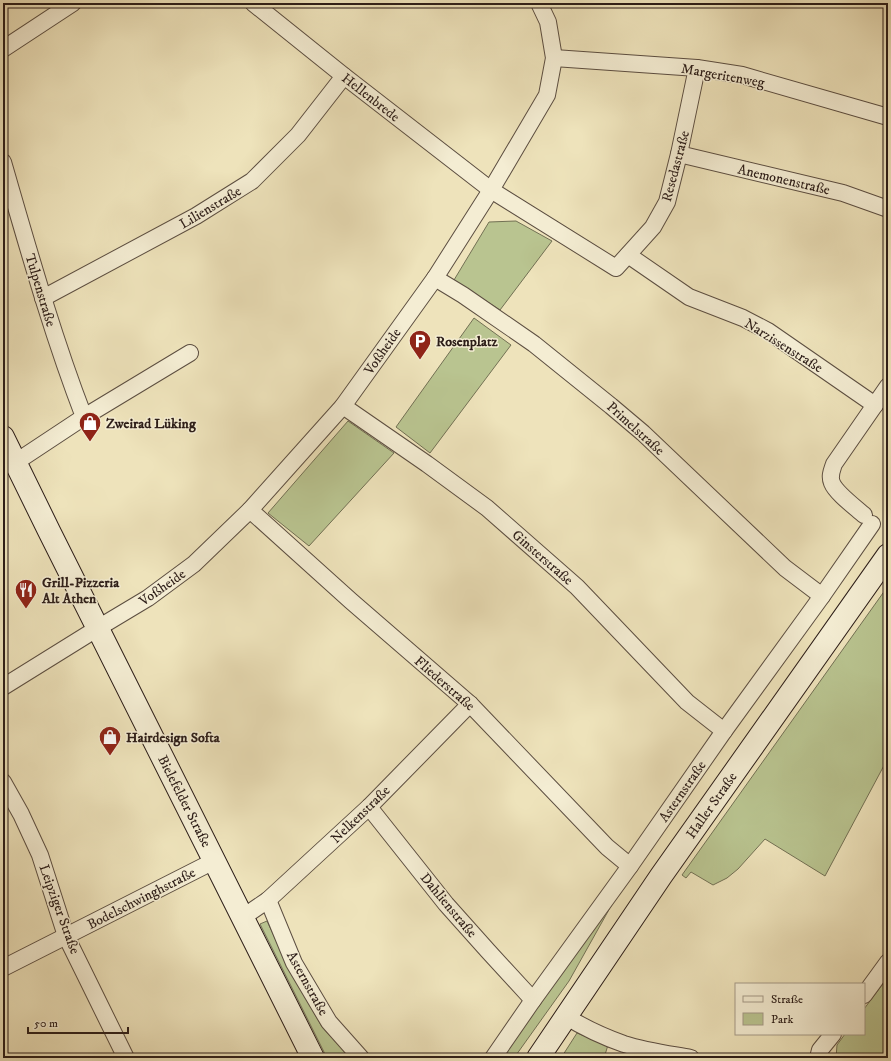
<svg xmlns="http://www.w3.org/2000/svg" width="891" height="1061" font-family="'IM FELL DW Pica',serif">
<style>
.green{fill:#b9c490;stroke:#727054}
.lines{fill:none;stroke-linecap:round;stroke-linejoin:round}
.street-casing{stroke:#5c4e41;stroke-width:18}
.secondary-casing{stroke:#2c1d18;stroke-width:24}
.street{stroke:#f4edd3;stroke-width:16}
.secondary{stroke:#f4edd3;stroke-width:22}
.labels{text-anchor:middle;stroke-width:3;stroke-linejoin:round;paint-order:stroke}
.street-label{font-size:14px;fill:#2c1d18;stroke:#f4edd3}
.poi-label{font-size:14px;font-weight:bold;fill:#2c1d18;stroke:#f4edd3;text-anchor:start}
</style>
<rect width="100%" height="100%" fill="#eee3bb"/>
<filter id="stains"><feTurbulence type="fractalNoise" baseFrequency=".005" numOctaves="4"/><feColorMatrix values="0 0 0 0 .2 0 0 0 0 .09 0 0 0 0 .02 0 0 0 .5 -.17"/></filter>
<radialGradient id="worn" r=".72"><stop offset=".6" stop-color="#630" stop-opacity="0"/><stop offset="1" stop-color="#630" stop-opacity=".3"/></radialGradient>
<g class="green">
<path d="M516,221l36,20 -52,69 -46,-30 35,-58z"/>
<path d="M474,318l37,27 -81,108 -34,-26z"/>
<path d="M348,421l46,32 -85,93 -41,-33z"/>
<path d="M888,586v172l-63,118 -60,-37 -27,30 -11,9 -14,7 -22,-13 -5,6 -4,-3z"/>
<path d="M620,890l-51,91 -55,77h-15z"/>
<path d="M267,921l21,45 34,61 29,31h-24l-67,-134z"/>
<path d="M888,977v64l-4,17h-48l1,-13 8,-11h19v-25z"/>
<path d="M577,1033l31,12 -4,13h-43z"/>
</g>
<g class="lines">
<g class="street-casing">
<g id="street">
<path d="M253,3l91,73 147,114 125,78 37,-41 14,-25 12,-48 18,-86"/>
<path d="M3,49l70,-46"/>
<path d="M554,58l143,10 45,7 146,42"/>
<path d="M679,154l164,39 45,16"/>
<path d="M3,162c25,86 49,172 81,255l-68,45"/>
<path d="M628,255l61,42 54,21 25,13 107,74"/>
<path d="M435,278l28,17 71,49 77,62 32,27 142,135 37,28"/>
<path d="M43,298l153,-82 56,-35 46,-46 46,-59"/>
<path d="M343,406l84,58 60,44 90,79 110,115 37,29"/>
<path d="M84,417l106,-64"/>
<path d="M250,510l101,91 119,103 137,143 23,19"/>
<path d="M864,515c-9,-8 -28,-22 -32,-32 -3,-7 0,-13 2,-19l54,-78"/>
<path d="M3,687l95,-59 50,-30 46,-34 56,-54 93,-104 92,-128 56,-88 56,-95 7,-37 -6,-36 -9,-19"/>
<path d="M3,782l18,32 19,41 26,81 60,122"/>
<path d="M369,807l77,97 42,47 45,49"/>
<path d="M268,900l26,63 35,59 32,36"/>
<path d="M243,917l25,-17 101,-93 101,-103"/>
<path d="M3,968l211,-107"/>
<path d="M864,995l24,-33"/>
<path d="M565,1016c18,11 39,21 59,28 22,7 45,10 67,14"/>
<path d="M493,1058l40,-58 97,-134 94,-135 98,-135 50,-72"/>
<path d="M818,1058l2,-8 13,-16"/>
</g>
</g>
<g class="secondary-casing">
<g id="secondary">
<path d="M3,437l46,94 264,527"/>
<path d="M538,1058l123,-182 227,-321"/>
</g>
</g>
<use href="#street" class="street"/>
<use href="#secondary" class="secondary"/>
</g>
<defs>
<g id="parking-pin" transform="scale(1.15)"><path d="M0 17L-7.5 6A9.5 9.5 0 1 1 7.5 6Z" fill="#8f2418" stroke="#f4edd3"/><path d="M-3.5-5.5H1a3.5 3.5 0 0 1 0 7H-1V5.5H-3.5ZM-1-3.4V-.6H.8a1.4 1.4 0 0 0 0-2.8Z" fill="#fff"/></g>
<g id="shop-pin" transform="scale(1.15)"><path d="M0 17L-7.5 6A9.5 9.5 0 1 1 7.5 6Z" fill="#8f2418" stroke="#f4edd3"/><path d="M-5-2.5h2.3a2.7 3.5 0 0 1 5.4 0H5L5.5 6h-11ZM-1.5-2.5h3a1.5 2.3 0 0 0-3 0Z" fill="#fff"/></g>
<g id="restaurant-pin" transform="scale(1.15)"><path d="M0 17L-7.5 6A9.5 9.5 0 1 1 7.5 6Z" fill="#8f2418" stroke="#f4edd3"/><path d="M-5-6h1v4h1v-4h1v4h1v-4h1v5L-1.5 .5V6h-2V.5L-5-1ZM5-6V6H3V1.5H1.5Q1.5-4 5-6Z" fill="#fff"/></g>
</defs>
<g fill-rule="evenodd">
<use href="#parking-pin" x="420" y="341"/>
<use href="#shop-pin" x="90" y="423"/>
<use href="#restaurant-pin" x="26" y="590"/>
<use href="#shop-pin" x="110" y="737"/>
</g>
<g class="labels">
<g class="street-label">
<text transform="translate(723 75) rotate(10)" y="5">Margeritenweg</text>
<text transform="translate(371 97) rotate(38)" y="5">Hellenbrede</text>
<text transform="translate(675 166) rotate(-75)" y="5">Resedastraße</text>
<text transform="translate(784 179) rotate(13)" y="5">Anemonenstraße</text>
<text transform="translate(210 207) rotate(-31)" y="5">Lilienstraße</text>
<text transform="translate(41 290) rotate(73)" y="5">Tulpenstraße</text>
<text transform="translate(784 345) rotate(32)" y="5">Narzissenstraße</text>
<text transform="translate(382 351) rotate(-55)" y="5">Voßheide</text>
<text transform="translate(636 428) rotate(42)" y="5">Primelstraße</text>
<text transform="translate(543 557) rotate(41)" y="5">Ginsterstraße</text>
<text transform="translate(162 587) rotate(-35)" y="5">Voßheide</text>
<text transform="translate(445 683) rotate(41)" y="5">Fliederstraße</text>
<text transform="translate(682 791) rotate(-55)" y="5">Asternstraße</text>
<text transform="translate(185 801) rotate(63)" y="5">Bielefelder Straße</text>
<text transform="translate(711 805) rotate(-55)" y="5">Haller Straße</text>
<text transform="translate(360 814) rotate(-44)" y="5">Nelkenstraße</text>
<text transform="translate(141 898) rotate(-27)" y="5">Bodelschwinghstraße</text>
<text transform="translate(449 905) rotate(50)" y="5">Dahlienstraße</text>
<text transform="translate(60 909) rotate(70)" y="5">Leipziger Straße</text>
<text transform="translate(308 983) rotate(61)" y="5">Asternstraße</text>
</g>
<g class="poi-label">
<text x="436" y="346">Rosenplatz</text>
<text x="106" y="428">Zweirad Lüking</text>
<text x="42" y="587">Grill-Pizzeria<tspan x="42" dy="16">Alt Athen</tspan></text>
<text x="126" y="742">Hairdesign Softa</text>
</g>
</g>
<rect width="891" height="1061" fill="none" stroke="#eee3bb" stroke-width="16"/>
<rect x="4" y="4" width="883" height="1053" fill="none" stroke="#2c1d18" stroke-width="2"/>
<rect x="8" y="8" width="875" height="1045" fill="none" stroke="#2c1d18"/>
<rect x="735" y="983" width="130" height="52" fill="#f4edd3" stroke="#a49a88"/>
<rect x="743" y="996" width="20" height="6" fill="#f4edd3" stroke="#a49a88"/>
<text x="771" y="1003" font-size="12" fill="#2c1d18">Straße</text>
<rect x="743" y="1013" width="20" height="12" fill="#b9c490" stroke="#a49a88"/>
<text x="771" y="1023" font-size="12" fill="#2c1d18">Park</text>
<path d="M28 1027v6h100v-6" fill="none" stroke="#2c1d18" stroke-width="2"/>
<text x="34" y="1027" font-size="12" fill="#2c1d18" stroke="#f4edd3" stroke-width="3" paint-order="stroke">50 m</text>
<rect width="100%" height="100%" filter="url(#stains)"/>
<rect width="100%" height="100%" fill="url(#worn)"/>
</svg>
